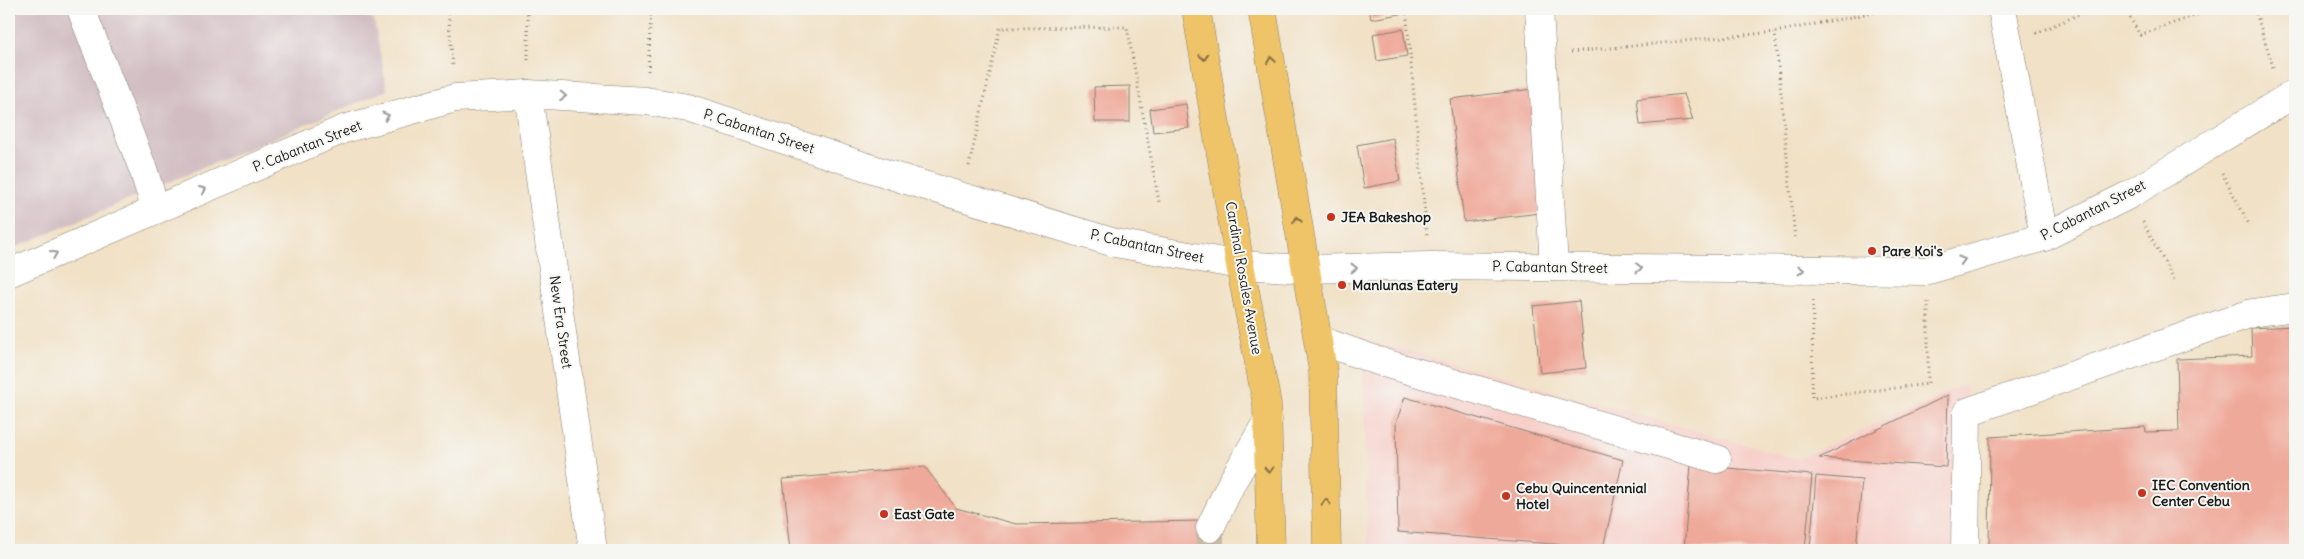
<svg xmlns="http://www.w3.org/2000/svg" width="2304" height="559" font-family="Delius,sans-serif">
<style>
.built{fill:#f7d0ca}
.industrial{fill:#d2bec2}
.building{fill:#efa99a}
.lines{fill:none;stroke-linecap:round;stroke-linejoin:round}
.minor-tunnel{stroke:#c6baa4;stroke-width:28;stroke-dasharray:28 14;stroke-linecap:butt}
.minor-casing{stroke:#867e71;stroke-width:29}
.major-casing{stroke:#867e71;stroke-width:29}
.path{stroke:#867e71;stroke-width:3;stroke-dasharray:1 4;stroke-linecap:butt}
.minor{stroke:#fff;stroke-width:28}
.major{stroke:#efc469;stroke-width:28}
.oneway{stroke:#867042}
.oneway2{stroke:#999}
.poi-dot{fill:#c8321e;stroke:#f6f6f2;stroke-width:2}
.labels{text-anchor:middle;stroke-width:4;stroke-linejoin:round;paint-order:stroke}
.street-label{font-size:14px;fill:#1c1c1c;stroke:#f6f6f2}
.poi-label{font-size:14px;font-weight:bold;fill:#1c1c1c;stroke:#f6f6f2;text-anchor:start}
</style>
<rect width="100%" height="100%" fill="#f6f6f2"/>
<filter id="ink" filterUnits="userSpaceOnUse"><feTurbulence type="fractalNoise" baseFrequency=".02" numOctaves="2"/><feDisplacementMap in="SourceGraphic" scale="10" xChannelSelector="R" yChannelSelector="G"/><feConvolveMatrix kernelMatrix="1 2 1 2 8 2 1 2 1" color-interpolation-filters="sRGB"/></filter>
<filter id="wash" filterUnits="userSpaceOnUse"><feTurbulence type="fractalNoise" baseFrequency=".0096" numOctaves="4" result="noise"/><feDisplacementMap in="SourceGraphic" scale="20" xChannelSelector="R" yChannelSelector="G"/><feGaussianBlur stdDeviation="1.12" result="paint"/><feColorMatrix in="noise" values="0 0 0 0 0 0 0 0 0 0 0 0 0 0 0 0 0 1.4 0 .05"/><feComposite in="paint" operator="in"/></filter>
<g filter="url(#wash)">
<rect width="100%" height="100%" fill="#f1e1c6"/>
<path class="built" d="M1358,337l440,122 169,-76 -2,167h-597l-4,-164z"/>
<path class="industrial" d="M9,9h338l27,11 13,70 -378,160z"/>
<g id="blocks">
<g class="building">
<path d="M1369,9h36l1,4 -35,6z"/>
<path d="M1759,9h15v1l-15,2z"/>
<path d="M2193,9h18l-16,6z"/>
<path d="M1403,29l4,27 -30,5 -4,-27z"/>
<path d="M1130,86v36h-35l-1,-35z"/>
<path d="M1534,89l15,123 -85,10 -14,-123z"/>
<path d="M1684,94l9,26 -53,5 -3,-26z"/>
<path d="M1186,104l3,24 -36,4 -3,-23z"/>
<path d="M1393,138l7,43 -36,7 -7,-43z"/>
<path d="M1579,301l7,67 -46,5 -7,-67z"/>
<path d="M2295,326v224h-306l1,-113 155,-10 1,5 33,-1 -2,-72 75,-3 -1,-28z"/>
<path d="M1948,395l-2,72 -127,-9z"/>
<path d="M1405,397l218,63 -20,88 -205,-16 -2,-109z"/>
<path d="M1691,465l121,10 -7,75 -121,-2z"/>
<path d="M925,467l31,41 60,16 187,-3v29h-412l-8,-71z"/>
<path d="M1816,476l46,4 -6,70h-46z"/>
</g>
</g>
</g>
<g filter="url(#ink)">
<use href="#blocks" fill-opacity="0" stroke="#867e71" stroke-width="1"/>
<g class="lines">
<path class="minor-tunnel" d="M1210,550v-22"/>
<g class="minor-casing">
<g id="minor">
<path d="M81,9l62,160 13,41"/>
<path d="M1539,9l15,258"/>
<path d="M2002,9l42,228"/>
<path d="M528,94l65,456"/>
<path d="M9,273l335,-144 111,-31 73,-4 118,7 42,7 212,70 215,65 125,22 65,4 125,-3 495,5 119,-34 85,-42 166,-102"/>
<path d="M1319,340l65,23 333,96"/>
<path d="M1210,528l22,-46 36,-62"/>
<path d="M1965,550l2,-138 285,-99 43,-6"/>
</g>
</g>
<g class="major-casing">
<g id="major">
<path d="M1196,9l44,256 27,139 4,146"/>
<path d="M1262,9l61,362 4,179"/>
</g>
</g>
<g class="path">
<path d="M448,9l5,58"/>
<path d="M528,9v54"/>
<path d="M1406,9l21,228"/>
<path d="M2125,9l15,26 73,-26"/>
<path d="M2255,9l19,61"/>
<path d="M1775,32l20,207"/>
<path d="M2036,33l56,-24"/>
<path d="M1571,52l204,-20 116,-23"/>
<path d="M648,71l3,-62"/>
<path d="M969,166l31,-138 127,-1 32,175"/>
<path d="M2222,173l28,53"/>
<path d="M2143,222l32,60"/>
<path d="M1813,301l-1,97 116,-14v-82"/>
</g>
<use href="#minor" class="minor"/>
<use href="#major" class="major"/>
</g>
<defs><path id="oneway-chevron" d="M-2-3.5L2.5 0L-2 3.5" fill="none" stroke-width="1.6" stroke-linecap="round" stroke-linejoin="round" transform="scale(1.25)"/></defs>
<g class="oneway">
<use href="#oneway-chevron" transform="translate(1204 57) rotate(80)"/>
<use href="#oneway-chevron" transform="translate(1271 60) rotate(-99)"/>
<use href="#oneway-chevron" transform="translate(1297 220) rotate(-99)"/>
<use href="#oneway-chevron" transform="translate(1269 470) rotate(88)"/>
<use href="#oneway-chevron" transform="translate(1326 502) rotate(-91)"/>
</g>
<g class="oneway2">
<use href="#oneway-chevron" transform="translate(563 96) rotate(4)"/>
<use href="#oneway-chevron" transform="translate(386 116) rotate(-17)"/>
<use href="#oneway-chevron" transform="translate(203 190) rotate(-23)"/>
<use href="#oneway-chevron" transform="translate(54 254) rotate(-23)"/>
<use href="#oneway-chevron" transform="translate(1962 260) rotate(-16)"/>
<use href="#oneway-chevron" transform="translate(1354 268) rotate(-1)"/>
<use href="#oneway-chevron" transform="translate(1639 268) rotate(1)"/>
<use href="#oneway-chevron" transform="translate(1801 270) rotate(-1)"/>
</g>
</g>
<g class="poi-dot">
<circle cx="1331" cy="217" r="5"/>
<circle cx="1872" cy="251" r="5"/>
<circle cx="1342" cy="285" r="5"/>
<circle cx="2142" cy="493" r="5"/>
<circle cx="1506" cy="496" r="5"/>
<circle cx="884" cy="514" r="5"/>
</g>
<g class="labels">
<g class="street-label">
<text transform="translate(759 131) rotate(18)" y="5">P. Cabantan Street</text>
<text transform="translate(307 146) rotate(-22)" y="5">P. Cabantan Street</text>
<text transform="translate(2093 210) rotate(-27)" y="5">P. Cabantan Street</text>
<text transform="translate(1147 246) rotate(12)" y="5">P. Cabantan Street</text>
<text transform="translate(1550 267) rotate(1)" y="5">P. Cabantan Street</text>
<text transform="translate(1244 278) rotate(80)" y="5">Cardinal Rosales Avenue</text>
<text transform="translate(561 322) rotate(82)" y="5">New Era Street</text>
</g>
<g class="poi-label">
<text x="1341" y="222">JEA Bakeshop</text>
<text x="1882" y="256">Pare Koi's</text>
<text x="1352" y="290">Manlunas Eatery</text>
<text x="2152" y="490">IEC Convention<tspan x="2152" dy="16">Center Cebu</tspan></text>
<text x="1516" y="493">Cebu Quincentennial<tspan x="1516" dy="16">Hotel</tspan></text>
<text x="894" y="519">East Gate</text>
</g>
</g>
<rect width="2304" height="559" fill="none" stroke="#f6f6f2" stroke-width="30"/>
</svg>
